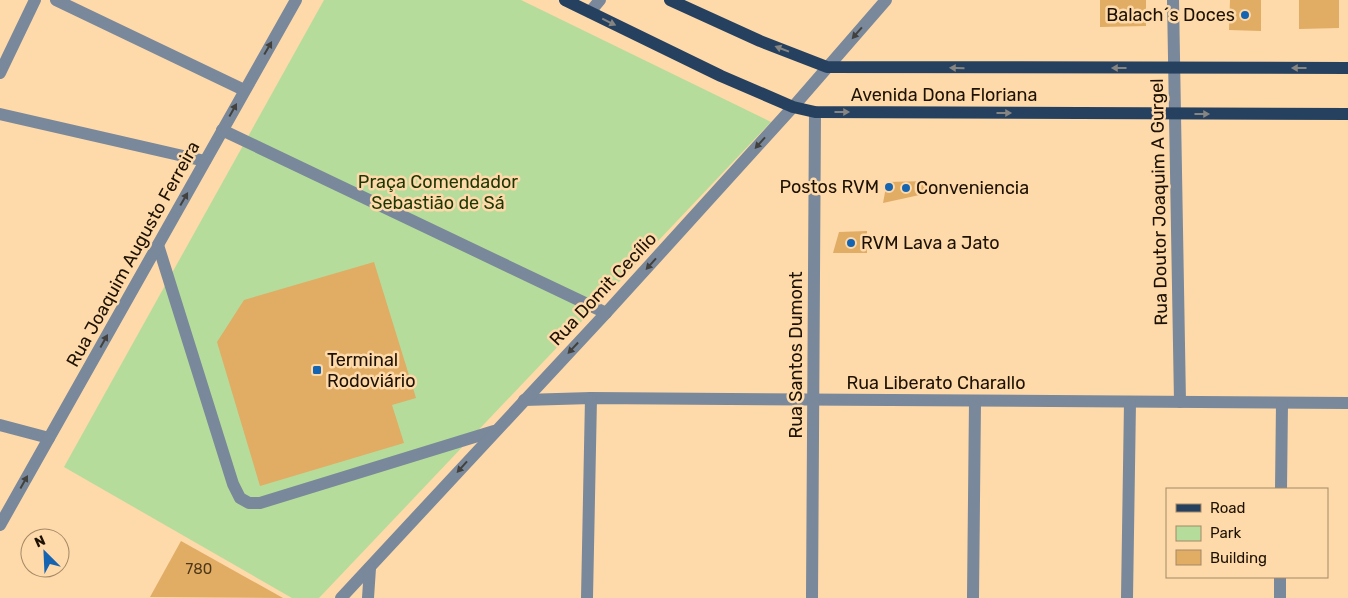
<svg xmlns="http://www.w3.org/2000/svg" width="1348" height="598" font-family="Rubik,sans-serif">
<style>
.green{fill:#b5dc9b}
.building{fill:#e1ac64}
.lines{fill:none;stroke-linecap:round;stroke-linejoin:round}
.minor{stroke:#79889a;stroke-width:12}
.major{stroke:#26415f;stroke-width:12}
.oneway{fill:#878581}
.oneway2{fill:#42413e}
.poi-dot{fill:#1564b2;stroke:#fed9aa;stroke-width:2}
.labels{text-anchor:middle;stroke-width:5;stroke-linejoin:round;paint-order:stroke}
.number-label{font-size:15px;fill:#4e381a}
.poi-label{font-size:18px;fill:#1d1101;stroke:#fed9aa;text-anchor:start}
.street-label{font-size:18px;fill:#1d1101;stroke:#fed9aa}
.park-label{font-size:18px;fill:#1d3702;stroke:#fed9aa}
</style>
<rect width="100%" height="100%" fill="#fed9aa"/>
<path class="green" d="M324,0h197l250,122 -452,476h-27l-228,-131z"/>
<g class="building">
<path d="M1100,0h46v26l-46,1z"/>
<path d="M1230,0h31v31l-32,-1z"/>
<path d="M1299,0h40v28l-40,1z"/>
<path d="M928,181l-4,13 -41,9 4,-21z"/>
<path d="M867,231v22h-34l6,-21z"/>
<path d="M374,262l42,136 -24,7 12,38 -144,43 -43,-144 27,-42z"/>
<path d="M181,541l102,57 -133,-1z"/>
</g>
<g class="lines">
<g class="minor">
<path d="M56,0l188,90"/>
<path d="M1173,0l7,402"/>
<path d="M590,12l10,-12"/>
<path d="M0,73l35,-73"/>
<path d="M0,114l205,47"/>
<path d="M222,130l384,183"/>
<path d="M158,245l75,239 7,14 9,5h11l234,-72"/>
<path d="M524,400l67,-2 757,5"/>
<path d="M0,425l49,13"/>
<path d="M1281,489l1,-86"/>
<path d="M0,525l296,-525"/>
<path d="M341,598l265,-285 187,-206 93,-107"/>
<path d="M368,598l2,-30"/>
<path d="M587,598l4,-200"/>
<path d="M812,598l3,-486"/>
<path d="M973,598l2,-197"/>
<path d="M1127,598l3,-196"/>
<path d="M1280,598v-21"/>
</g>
<g class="major">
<path d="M565,0l156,76 72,31 22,5 533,2"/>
<path d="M670,0l90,41 67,26 521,1"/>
</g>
</g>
<defs><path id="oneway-solid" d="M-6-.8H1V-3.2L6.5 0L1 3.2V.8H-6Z" transform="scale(1.25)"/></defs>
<g class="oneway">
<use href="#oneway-solid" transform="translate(609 22) rotate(26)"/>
<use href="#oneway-solid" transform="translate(782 49) rotate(-159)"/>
<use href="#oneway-solid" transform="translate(957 68) rotate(-179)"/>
<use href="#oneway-solid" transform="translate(1119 68) rotate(180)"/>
<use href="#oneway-solid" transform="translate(1299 68) rotate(-180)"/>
<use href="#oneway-solid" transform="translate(842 112)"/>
<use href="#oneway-solid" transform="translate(1004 113)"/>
<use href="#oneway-solid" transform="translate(1202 114)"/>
</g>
<g class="oneway2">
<use href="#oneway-solid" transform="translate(857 33) rotate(131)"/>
<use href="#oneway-solid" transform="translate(268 48) rotate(-60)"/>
<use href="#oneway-solid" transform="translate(233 110) rotate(-61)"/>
<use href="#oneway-solid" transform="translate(760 143) rotate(132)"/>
<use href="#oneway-solid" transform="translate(184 199) rotate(-60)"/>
<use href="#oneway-solid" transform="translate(651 264) rotate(132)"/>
<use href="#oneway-solid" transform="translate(104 341) rotate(-61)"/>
<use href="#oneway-solid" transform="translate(573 348) rotate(133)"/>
<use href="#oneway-solid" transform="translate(462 467) rotate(132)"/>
<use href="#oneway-solid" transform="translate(24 482) rotate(-61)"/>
</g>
<g class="poi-dot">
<circle cx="1245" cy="15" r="5"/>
<circle cx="889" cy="187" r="5"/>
<circle cx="906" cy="188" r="5"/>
<circle cx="851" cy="243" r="5"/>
<rect x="312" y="365" width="10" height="10" rx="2.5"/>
</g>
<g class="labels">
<g class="number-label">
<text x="199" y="574">780</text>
</g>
<g class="poi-label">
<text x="1235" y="21" text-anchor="end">Balach´s Doces</text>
<text x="879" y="193" text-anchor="end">Postos RVM</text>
<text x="916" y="194">Conveniencia</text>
<text x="861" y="249">RVM Lava a Jato</text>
<text x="327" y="366">Terminal<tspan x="327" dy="21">Rodoviário</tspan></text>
</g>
<g class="street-label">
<text x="944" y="101">Avenida Dona Floriana</text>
<text transform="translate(1159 202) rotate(-91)" y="6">Rua Doutor Joaquim A Gurgel</text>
<text transform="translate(133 254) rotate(-61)" y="6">Rua Joaquim Augusto Ferreira</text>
<text transform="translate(603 289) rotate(-47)" y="6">Rua Domit Cecílio</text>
<text transform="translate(796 355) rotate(-90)" y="6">Rua Santos Dumont</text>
<text x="936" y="389">Rua Liberato Charallo</text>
</g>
<g class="park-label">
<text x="438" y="188">Praça Comendador<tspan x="438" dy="21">Sebastião de Sá</tspan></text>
</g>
</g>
<rect x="1166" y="488" width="162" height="90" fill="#fed9aa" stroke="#a48966"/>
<rect x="1176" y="504" width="25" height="8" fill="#26415f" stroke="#a48966"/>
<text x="1210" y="513" font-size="15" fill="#1d1101">Road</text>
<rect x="1176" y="526" width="25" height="15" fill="#b5dc9b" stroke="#a48966"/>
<text x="1210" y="538" font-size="15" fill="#1d1101">Park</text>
<rect x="1176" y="550" width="25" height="15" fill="#e1ac64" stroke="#a48966"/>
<text x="1210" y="563" font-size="15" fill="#1d1101">Building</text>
<g transform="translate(45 553) rotate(336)"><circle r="24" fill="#fed9aa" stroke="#a48966"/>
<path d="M0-4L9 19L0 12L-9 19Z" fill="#1564b2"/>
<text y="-8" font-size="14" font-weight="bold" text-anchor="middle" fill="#1d1101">N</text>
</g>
</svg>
